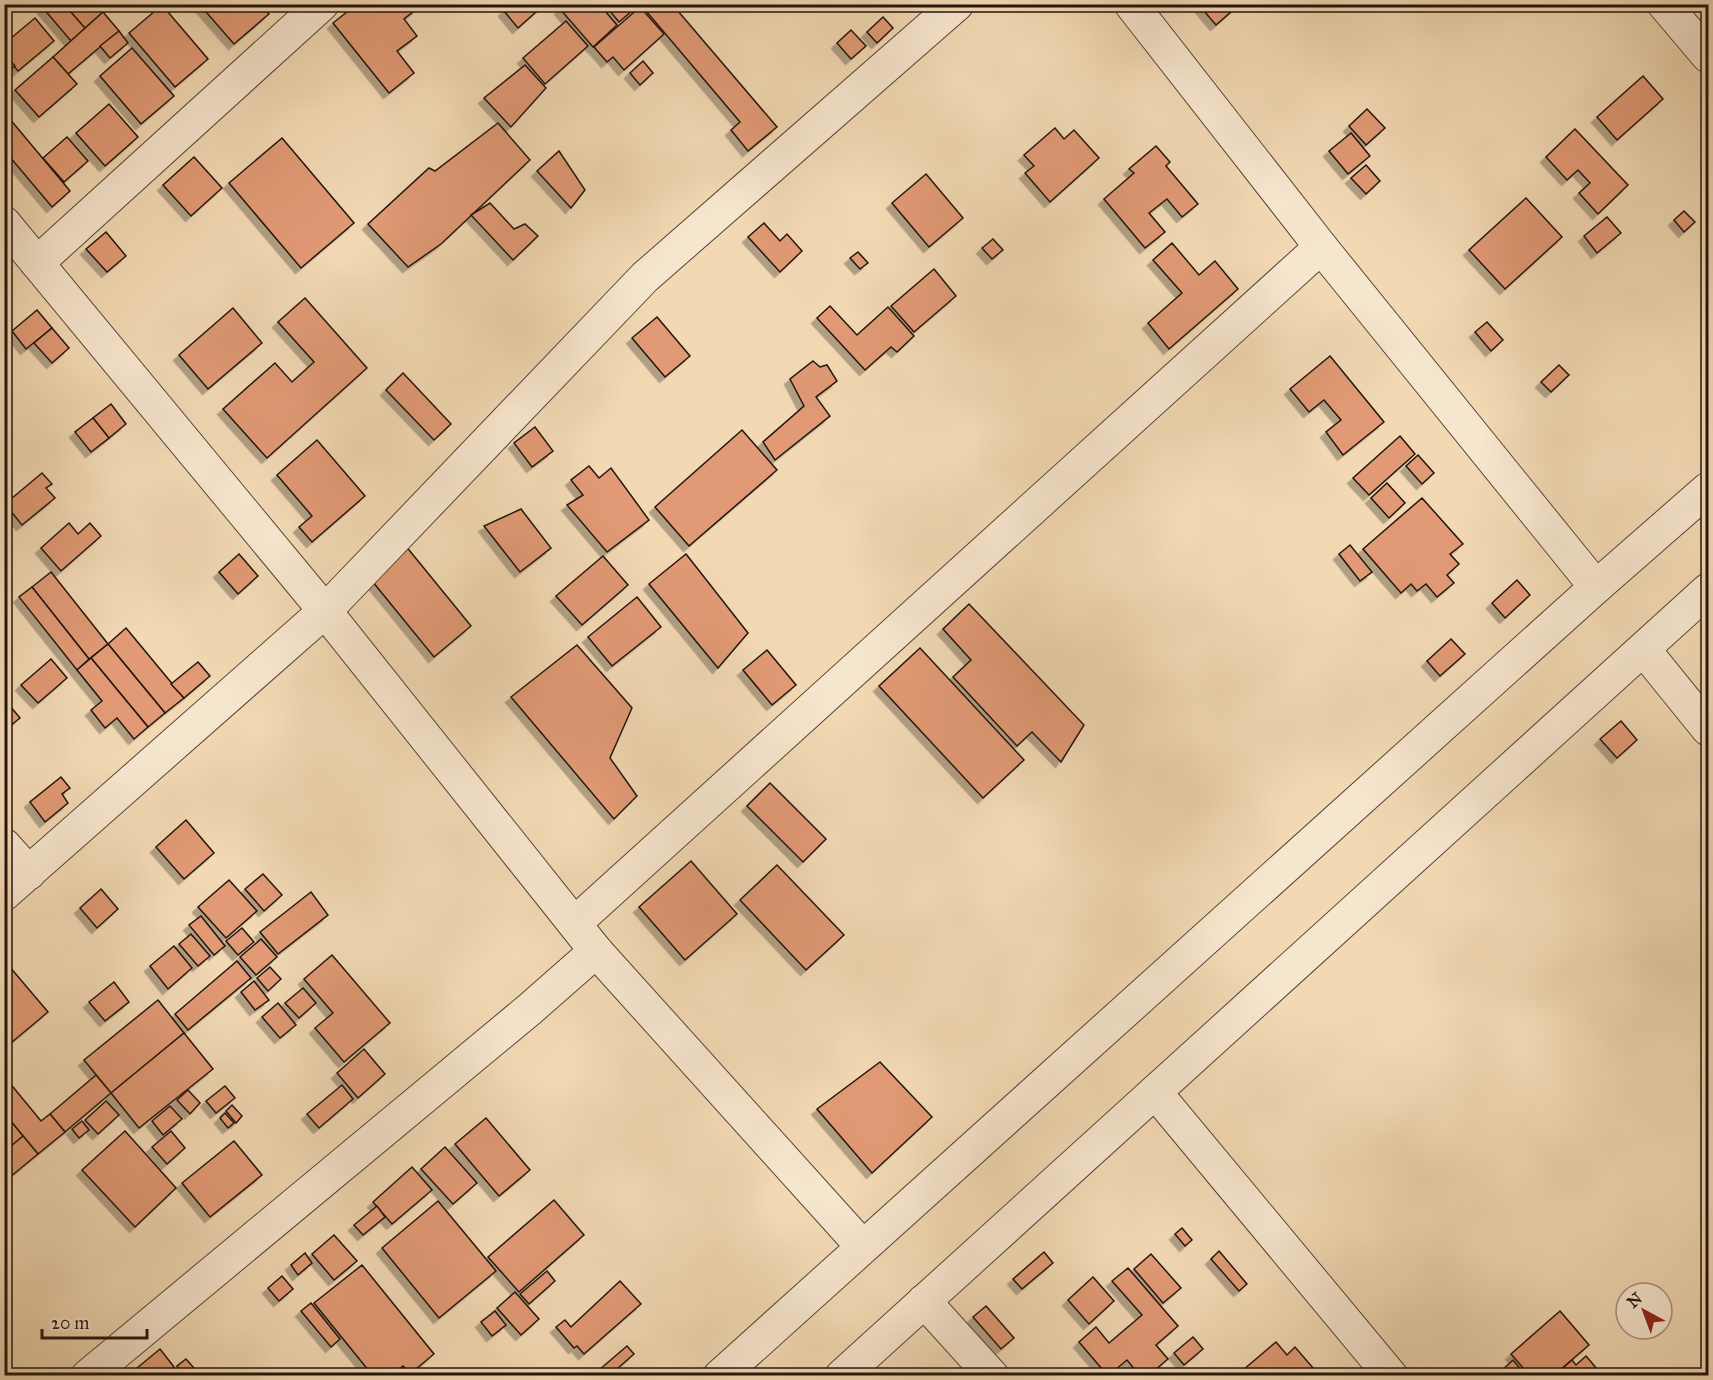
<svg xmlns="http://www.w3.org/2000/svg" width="1713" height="1380" font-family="'IM FELL Great Primer',serif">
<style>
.building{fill:#e19a75;stroke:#23150d;stroke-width:1.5;filter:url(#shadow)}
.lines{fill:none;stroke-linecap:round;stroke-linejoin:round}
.street-casing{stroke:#574637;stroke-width:35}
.street{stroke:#f7e6ce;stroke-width:33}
</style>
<defs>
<filter id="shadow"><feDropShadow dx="-5.5" dy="5.5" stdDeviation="0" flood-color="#0004"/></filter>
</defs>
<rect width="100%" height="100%" fill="#f2d9b4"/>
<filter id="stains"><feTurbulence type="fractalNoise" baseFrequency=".00333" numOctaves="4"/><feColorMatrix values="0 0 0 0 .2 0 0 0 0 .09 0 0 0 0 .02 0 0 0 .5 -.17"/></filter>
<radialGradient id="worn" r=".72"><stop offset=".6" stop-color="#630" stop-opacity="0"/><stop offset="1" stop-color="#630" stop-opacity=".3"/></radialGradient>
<g class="building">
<path d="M48,4h16l21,24 -14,13 -28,-33z"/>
<path d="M64,4h32l7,8 -18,16z"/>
<path d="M199,4h62l8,10 -35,30z"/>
<path d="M357,4h59l2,4 -14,11 13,17 -20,15 17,22 -25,20 -56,-70z"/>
<path d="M511,4h34l-27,24 -14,-17z"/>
<path d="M565,4h34l18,21 -24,22 -33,-38z"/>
<path d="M604,4h34l1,1 -20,17z"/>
<path d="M672,4l105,123 -29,24 -17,-21 9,-8 -99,-117z"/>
<path d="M1198,4h42l-24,21z"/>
<path d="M162,5l46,54 -33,28 -46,-54z"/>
<path d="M640,7l24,27 -40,36 -11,-13 -6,5 -13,-15z"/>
<path d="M103,12l16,19 -51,43 -15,-17z"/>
<path d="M883,17l10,11 -16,15 -10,-11z"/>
<path d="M35,18l19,23 -36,30 -14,-17v-10z"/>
<path d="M566,21l22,25 -43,38 -22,-26z"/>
<path d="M851,30l15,16 -15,13 -14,-16z"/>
<path d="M119,31l9,12 -18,15 -10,-12z"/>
<path d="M132,48l42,48 -33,28 -41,-48z"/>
<path d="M4,54l11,12 -11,8z"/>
<path d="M53,57l24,27 -38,33 -24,-27z"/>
<path d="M643,61l10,12 -13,12 -10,-12z"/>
<path d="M525,65l21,23 -35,39 -27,-29z"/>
<path d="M1643,76l20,23 -46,41 -20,-23z"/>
<path d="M109,104l29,33 -33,29 -29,-33z"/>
<path d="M1367,109l18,19 -19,17 -17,-19z"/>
<path d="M4,112l66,79 -18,16 -48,-57z"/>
<path d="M498,123l32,37 -89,84 -33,23 -40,-43 61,-56 6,3z"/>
<path d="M1055,128l9,11 10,-9 25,28 -49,44 -25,-29 9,-7 -10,-11z"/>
<path d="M1575,129l53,56 -30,29 -19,-21 11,-10 -12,-13 -11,10 -21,-23z"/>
<path d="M1351,133l19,23 -22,18 -19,-23z"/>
<path d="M67,137l21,24 -24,21 -21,-24z"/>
<path d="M282,138l72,85 -53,45 -72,-85z"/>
<path d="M1156,146l14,16 -4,4 32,38 -16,13 -15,-18 -18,14 16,19 -20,16 -41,-49 30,-26 -5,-4z"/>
<path d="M559,151l26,39 -14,18 -34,-37z"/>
<path d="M194,157l28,31 -31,28 -28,-31z"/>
<path d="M1366,165l14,16 -14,13 -15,-16z"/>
<path d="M926,174l37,44 -34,29 -37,-44z"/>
<path d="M1526,198l36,39 -57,52 -36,-39z"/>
<path d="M490,203l24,26 11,-5 13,12 -25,24 -42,-45z"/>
<path d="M1684,211l11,11 -11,10 -10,-12z"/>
<path d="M1607,217l14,16 -24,20 -13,-17z"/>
<path d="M764,223l16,18 7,-7 15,17 -22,21 -32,-35z"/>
<path d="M106,232l20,24 -19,16 -21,-23z"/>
<path d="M993,239l10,11 -11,9 -10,-11z"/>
<path d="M1172,243l27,32 16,-14 23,28 -69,60 -21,-26 34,-30 -29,-33z"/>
<path d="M858,252l10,11 -8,6 -10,-11z"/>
<path d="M934,269l22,27 -42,36 -23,-26z"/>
<path d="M305,298l62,70 -100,90 -44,-49 52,-46 17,19 22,-20 -36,-40z"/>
<path d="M830,306l27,29 31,-28 26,29 -17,16 -6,-5 -26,23 -48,-52z"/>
<path d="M233,308l29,35 -54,46 -29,-34z"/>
<path d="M37,310l15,18 -26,21 -14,-18z"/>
<path d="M657,317l33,39 -25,21 -33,-39z"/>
<path d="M1487,322l16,18 -12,11 -16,-19z"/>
<path d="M52,328l17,20 -17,15 -18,-20z"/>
<path d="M1330,356l54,66 -41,33 -17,-23 15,-12 -17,-20 -15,12 -19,-23z"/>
<path d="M813,361l7,6 7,-2 10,16 -21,16 14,19 -55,44 -12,-18 41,-36 -14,-27z"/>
<path d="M1559,365l10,10 -18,17 -10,-10z"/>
<path d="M403,373l48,51 -17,16 -48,-50z"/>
<path d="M111,404l15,20 -17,14 -16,-20z"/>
<path d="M93,418l16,20 -18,14 -16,-20z"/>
<path d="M535,427l18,24 -21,16 -18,-24z"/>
<path d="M742,430l35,40 -88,76 -34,-39z"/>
<path d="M1400,436l15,18 -46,41 -16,-17z"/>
<path d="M317,440l48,56 -53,46 -13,-15 13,-11 -35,-41z"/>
<path d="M1418,455l16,18 -12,11 -16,-18z"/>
<path d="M589,466l10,12 12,-10 38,52 -42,32 -40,-47 16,-10 -12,-15z"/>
<path d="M42,473l10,11 -6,4 9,10 -33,27 -17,-21z"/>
<path d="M1387,483l18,20 -16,15 -18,-20z"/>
<path d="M1422,498l41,46 -13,10 9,10 -12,11 7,8 -17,14 -11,-13 -9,7 -6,-7 -10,9 -38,-44z"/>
<path d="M521,509l30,39 -31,24 -36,-46z"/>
<path d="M69,523l9,11 12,-11 11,13 -40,35 -20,-23z"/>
<path d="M405,545l66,81 -37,31 -66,-81z"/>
<path d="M1350,545l22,27 -12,9 -21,-27z"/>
<path d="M239,554l19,22 -20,18 -19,-22z"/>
<path d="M686,554l62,79 -30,35 -69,-84z"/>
<path d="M603,556l25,29 -46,40 -26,-29z"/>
<path d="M51,572l57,72 -19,15 -57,-72z"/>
<path d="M1517,580l13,15 -25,23 -13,-15z"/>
<path d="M32,587l57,72 -12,11 -58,-73z"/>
<path d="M637,597l24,30 -49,39 -24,-29z"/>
<path d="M969,604l115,121 -23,37 -29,-30 -15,14 -64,-69 18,-17 -28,-31z"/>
<path d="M126,628l58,70 -19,15 -57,-69z"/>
<path d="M1451,639l14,15 -25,22 -13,-15z"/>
<path d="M108,644l57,69 -17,14 -57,-69z"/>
<path d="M577,645l55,63 -22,50 27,38 -23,23 -103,-122z"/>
<path d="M920,648l104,112 -41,38 -104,-112z"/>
<path d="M767,650l29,35 -24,20 -29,-35z"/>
<path d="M91,658l57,69 -14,12 -17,-21 -12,10 -14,-18 11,-9 -25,-31z"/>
<path d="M51,659l16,19 -29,25 -17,-18z"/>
<path d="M198,662l12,14 -26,22 -13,-14z"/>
<path d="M4,699l16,19 -16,13z"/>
<path d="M1621,721l16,19 -20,18 -17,-19z"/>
<path d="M61,777l9,11 -8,6 6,9 -23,19 -15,-20z"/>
<path d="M770,783l56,56 -23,23 -56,-56z"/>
<path d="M186,820l28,33 -30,26 -28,-32z"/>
<path d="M691,861l46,53 -52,46 -46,-53z"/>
<path d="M777,865l67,70 -38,35 -66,-70z"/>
<path d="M263,874l19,21 -18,16 -19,-22z"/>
<path d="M229,880l28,31 -31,27 -28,-31z"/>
<path d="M101,889l17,20 -21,19 -17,-20z"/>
<path d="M311,892l17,23 -50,39 -18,-22z"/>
<path d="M201,916l24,30 -11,9 -25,-30z"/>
<path d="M242,928l12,14 -16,13 -12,-14z"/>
<path d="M191,934l19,22 -12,10 -19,-22z"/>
<path d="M261,939l16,18 -21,18 -16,-18z"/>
<path d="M174,946l18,22 -24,21 -18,-23z"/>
<path d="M332,955l58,68 -46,39 -29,-34 18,-15 -29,-34z"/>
<path d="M237,961l14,17 -63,52 -13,-16z"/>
<path d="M9,966l39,46 -43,36 -1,-79z"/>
<path d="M270,967l11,12 -13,12 -11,-13z"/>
<path d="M254,981l15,19 -14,10 -14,-18z"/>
<path d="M114,982l15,20 -24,19 -16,-19z"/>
<path d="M303,988l13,15 -17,15 -14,-15z"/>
<path d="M158,1000l26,33 -73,60 -27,-33z"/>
<path d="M278,1003l18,22 -16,13 -18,-21z"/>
<path d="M184,1033l29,36 -74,59 -28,-35z"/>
<path d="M364,1049l21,25 -27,24 -21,-25z"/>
<path d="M880,1062l52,55 -60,56 -55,-64z"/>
<path d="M96,1075l15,18 -46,39 -15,-18z"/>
<path d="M4,1076l37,45 9,-7 15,18 -27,22 -34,-41z"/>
<path d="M342,1085l11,14 -34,29 -12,-14z"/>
<path d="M225,1086l10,12 -19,15 -10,-12z"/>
<path d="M188,1090l12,13 -10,11 -13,-14z"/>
<path d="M106,1101l13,14 -21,19 -13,-14z"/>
<path d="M232,1105l10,11 -6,7 -10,-12z"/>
<path d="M170,1106l12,13 -19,16 -11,-14z"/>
<path d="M4,1113l19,23 -10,9 -9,-10z"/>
<path d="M225,1113l9,10 -6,5 -8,-10z"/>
<path d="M486,1118l44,52 -31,26 -44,-52z"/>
<path d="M82,1121l7,9 -10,8 -7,-9z"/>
<path d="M125,1131l51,57 -41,39 -53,-57z"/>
<path d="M171,1131l14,17 -18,16 -15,-17z"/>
<path d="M23,1136l15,18 -34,28v-30z"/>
<path d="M234,1141l28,34 -52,42 -28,-34z"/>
<path d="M445,1147l32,36 -24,21 -32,-35z"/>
<path d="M412,1167l20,23 -40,34 -19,-22z"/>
<path d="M554,1200l30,35 -65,57 -31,-35z"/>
<path d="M438,1201l58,70 -57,47 -57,-70z"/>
<path d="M377,1206l8,11 -22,18 -9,-10z"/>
<path d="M1182,1228l10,12 -7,6 -10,-12z"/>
<path d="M334,1235l23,26 -23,19 -22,-26z"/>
<path d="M1219,1251l28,33 -8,7 -28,-32z"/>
<path d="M1044,1252l9,11 -31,26 -9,-10z"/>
<path d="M305,1253l7,10 -14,12 -7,-10z"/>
<path d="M1151,1254l30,34 -18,15 -29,-34z"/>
<path d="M362,1265l72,89 -24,20 -7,-8 -12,10h-18l-59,-73z"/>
<path d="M1128,1268l50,58 -22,19 12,14 -20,17h-8l-13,-16 -19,16 -29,-34 17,-15 13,16 33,-28 -30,-34z"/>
<path d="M547,1271l8,10 -26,23 -9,-10z"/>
<path d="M282,1276l11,13 -14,12 -11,-13z"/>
<path d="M1093,1277l21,24 -25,23 -21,-24z"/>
<path d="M620,1281l21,23 -57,50 -7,-8 -3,2 -18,-21 9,-7 6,7z"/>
<path d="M515,1292l24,27 -18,16 -24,-27z"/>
<path d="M311,1303l29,36 -9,8 -30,-36z"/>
<path d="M986,1306l28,32 -13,11 -28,-32z"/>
<path d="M495,1311l11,14 -14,11 -11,-14z"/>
<path d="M1560,1311l29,34 -36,31h-23l-19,-22z"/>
<path d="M1193,1337l10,12 -19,16 -10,-12z"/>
<path d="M1276,1342l11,13 8,-8 18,21 -9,8h-68z"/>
<path d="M627,1346l7,8 -25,22h-5l-5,-6z"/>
<path d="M160,1349l14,18 -11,9h-20l-6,-8z"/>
<path d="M1586,1356l17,20h-49l18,-16 4,5z"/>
<path d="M186,1359l15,17h-16l-8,-10z"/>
<path d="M1513,1360l13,16h-23l-3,-4z"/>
</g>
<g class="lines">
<g class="street-casing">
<g id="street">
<path d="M1131,4l190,243 275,340"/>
<path d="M1664,4l44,52"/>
<path d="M4,223l321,388 271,340 266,295"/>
<path d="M37,263l285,-259"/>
<path d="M1644,650l64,79"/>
<path d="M4,845l25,28"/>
<path d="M4,894l321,-283 320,-334 312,-273"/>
<path d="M575,923l746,-676"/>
<path d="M1155,1092l236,284"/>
<path d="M924,1301l68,75"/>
<path d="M88,1376l442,-367 66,-58"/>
<path d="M720,1376l876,-789 112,-98"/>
<path d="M842,1376l866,-786"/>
</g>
</g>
<use href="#street" class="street"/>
</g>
<rect width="1713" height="1380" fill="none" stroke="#f2d9b4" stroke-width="24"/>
<rect x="6" y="6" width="1701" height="1368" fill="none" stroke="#23150d" stroke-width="3"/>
<rect x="12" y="12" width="1689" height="1356" fill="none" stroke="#23150d" stroke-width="1.5"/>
<g transform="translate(1644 1311) rotate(319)"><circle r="28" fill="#f7e6ce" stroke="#a29281" stroke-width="1.5"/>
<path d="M0-4.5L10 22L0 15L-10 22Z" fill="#8f2418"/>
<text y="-9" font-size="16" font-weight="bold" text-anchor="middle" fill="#23150d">N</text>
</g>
<path d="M42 1329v9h105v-9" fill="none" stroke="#23150d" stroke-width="3"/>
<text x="51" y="1329" font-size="18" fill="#23150d" stroke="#f7e6ce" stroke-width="4.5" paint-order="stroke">20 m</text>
<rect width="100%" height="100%" filter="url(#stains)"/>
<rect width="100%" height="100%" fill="url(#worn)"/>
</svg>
